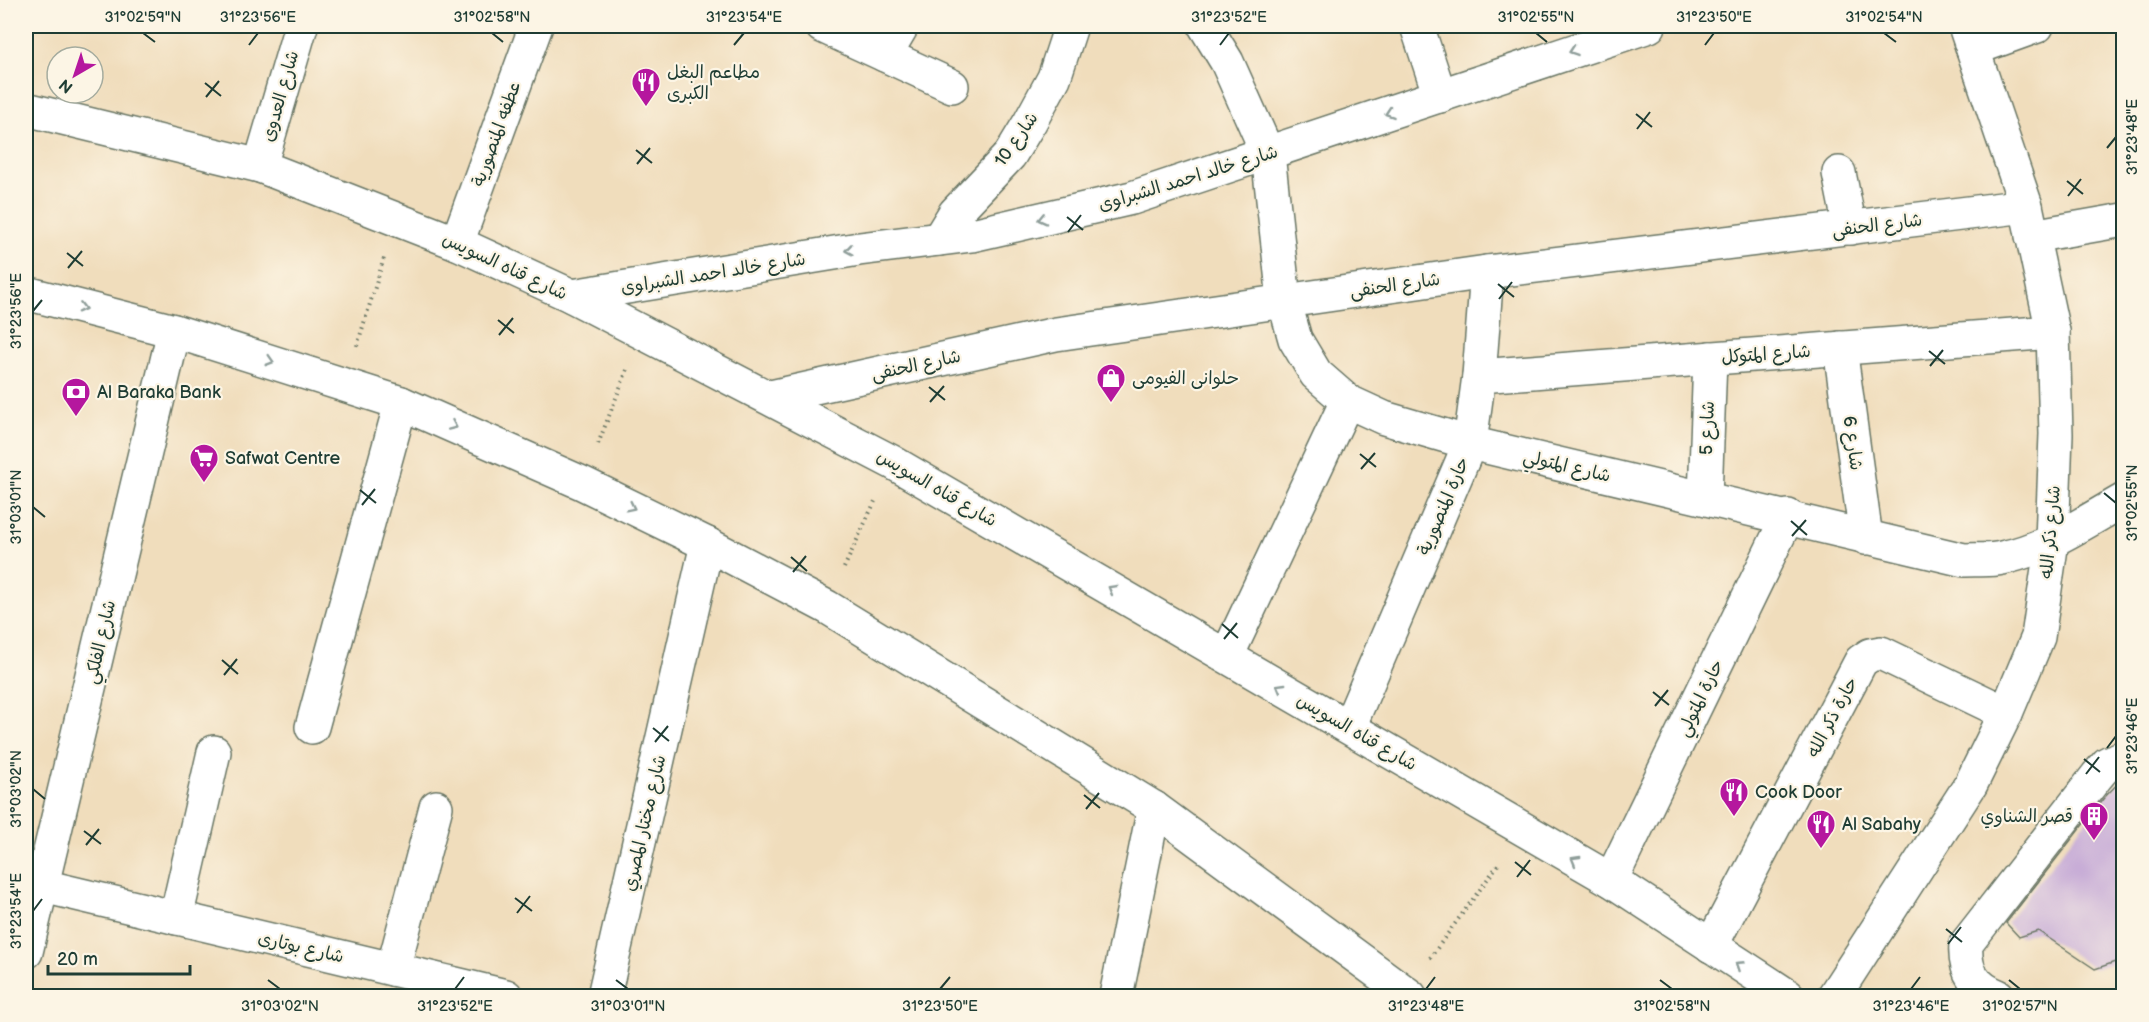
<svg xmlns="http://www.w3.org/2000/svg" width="2149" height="1022" font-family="'Balsamiq Sans','Playpen Sans Arabic',sans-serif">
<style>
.building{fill:#c8add7}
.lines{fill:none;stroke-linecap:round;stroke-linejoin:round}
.minor-casing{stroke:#687564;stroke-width:36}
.major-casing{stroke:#687564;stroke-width:36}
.path{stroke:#687564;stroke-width:4;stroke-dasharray:1.5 4.5;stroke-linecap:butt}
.minor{stroke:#fff;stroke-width:33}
.major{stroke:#fff;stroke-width:33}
.oneway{stroke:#8f9e9a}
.ticks{fill:none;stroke:#1f3d34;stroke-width:2}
.labels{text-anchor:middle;stroke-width:4.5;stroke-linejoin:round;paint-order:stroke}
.poi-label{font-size:18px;fill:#1f3d34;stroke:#fcf5e5;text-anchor:start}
.street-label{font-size:18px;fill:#1f3d34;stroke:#fcf5e5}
.neatline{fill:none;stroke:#1f3d34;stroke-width:2}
.ticks-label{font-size:15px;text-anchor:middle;fill:#1f3d34}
</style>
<rect width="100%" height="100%" fill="#fcf5e5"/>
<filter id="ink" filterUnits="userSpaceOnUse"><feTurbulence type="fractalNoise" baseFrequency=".0167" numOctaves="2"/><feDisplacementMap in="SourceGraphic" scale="12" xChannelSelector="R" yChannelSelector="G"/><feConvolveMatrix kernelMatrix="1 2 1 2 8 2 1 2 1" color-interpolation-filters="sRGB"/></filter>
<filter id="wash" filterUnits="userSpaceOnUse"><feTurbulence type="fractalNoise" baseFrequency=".008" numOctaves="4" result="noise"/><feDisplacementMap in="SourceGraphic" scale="24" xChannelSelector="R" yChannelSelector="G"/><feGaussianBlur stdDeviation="1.35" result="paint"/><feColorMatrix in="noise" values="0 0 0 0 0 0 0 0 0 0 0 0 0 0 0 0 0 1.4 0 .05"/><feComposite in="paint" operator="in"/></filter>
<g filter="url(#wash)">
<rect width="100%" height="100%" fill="#f0ddbc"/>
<g id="blocks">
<path class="building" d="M2124,777v182l-29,10 -57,-38 -19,6 -13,-14 97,-124z"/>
</g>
</g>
<g filter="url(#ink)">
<use href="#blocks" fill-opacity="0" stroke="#687564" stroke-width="1.5"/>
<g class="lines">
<g class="minor-casing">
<g id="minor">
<path d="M822,26l130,60"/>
<path d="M1205,26l22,36 41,92 16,146 11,39 21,35 31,27 37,17 86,25 494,117c12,-1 26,1 38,-2 44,-9 83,-36 122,-58"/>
<path d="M1417,26l23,70"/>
<path d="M1973,49l64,-23"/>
<path d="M885,55l17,-29"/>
<path d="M260,166l41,-140"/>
<path d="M1839,173l11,55"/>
<path d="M2032,236l92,-16"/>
<path d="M939,239l16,-26 55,-58 20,-33 24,-44 17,-52"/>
<path d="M457,243l79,-217"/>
<path d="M572,296l287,-47 113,-14 160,-37 517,-172"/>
<path d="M1840,348l26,190"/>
<path d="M1479,376l574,-44"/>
<path d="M770,397l286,-63 431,-62 539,-66"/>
<path d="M1705,498l5,-140"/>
<path d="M1227,656l120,-255"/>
<path d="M312,727l89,-324"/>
<path d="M1349,727l121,-284 9,-67 8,-104"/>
<path d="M1611,880l177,-364"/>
<path d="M26,882l480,114"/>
<path d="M176,918l38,-166"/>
<path d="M1711,946l150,-285 9,-6 11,-2 125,60"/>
<path d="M26,952l148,-621"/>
<path d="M393,969l43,-162"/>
<path d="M604,996l103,-452"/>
<path d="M1116,996l38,-188"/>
<path d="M1834,996l137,-212 35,-71 32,-76 14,-96 4,-107 -3,-102 -27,-126 -61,-180"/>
<path d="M1998,996c-25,-10 -34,-26 -32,-52l131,-168 11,-13 16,-6"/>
</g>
</g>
<g class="major-casing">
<g id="major">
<path d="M26,109l234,57 197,77 115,53 320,166 719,418 177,116"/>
<path d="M26,293l148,38 227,72 181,80 125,61 120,63 327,201 256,188"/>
</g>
</g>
<g class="path">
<path d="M357,346l27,-88"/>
<path d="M598,444l29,-74"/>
<path d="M844,568l32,-69"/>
<path d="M1430,958l70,-96"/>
</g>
<use href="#minor" class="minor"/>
<use href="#major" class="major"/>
</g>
<defs><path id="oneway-chevron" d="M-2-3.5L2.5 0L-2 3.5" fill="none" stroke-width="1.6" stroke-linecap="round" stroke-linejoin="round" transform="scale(1.5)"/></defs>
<g class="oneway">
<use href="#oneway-chevron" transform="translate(1573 51) rotate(161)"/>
<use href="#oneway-chevron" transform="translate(1389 113) rotate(161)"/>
<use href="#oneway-chevron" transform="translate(1042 219) rotate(167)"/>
<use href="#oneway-chevron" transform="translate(849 250) rotate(171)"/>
<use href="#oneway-chevron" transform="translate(82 308) rotate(14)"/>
<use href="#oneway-chevron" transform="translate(270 361) rotate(17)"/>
<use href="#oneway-chevron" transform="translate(453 426) rotate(24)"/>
<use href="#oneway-chevron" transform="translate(631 507) rotate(26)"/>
<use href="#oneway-chevron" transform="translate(1112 589) rotate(-150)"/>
<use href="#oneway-chevron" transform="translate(1280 687) rotate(-150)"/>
<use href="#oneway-chevron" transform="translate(1575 860) rotate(-150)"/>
<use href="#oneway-chevron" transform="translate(1739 965) rotate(-147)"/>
</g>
</g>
<path class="ticks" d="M143,33l12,9M492,33l11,9M1536,33l11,9M1884,33l12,9M249,45l9,-12M734,45l10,-12M1220,45l9,-12M1705,45l9,-12M205,83l16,13M206,97l13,-16M1636,114l16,13M1637,129l13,-17M2107,148l9,-11M636,150l16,13M637,164l13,-16M2067,181l16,13M2068,196l13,-17M1067,217l16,13M1068,232l13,-17M67,253l16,13M68,268l14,-17M1498,284l16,13M1499,299l13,-17M33,311l9,-11M498,320l16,13M499,335l14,-17M1929,351l16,13M1930,366l13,-16M929,387l16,13M930,402l14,-16M1360,454l16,13M1361,469l14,-16M360,490l16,13M2104,493l12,10M362,505l13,-16M33,507l12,10M1791,521l16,14M1792,536l14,-16M791,557l16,14M793,572l13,-16M1222,624l16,14M1224,639l13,-16M222,660l16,14M224,675l13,-16M1653,692l16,13M1655,706l13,-16M653,728l16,13M655,742l13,-16M2107,748l9,-12M2084,759l16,13M2086,774l13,-17M33,789l12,10M1084,795l16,13M1086,809l13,-16M84,831l17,13M86,845l13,-16M1515,862l16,13M1517,877l13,-17M515,898l17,13M33,911l9,-12M517,913l13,-17M1946,929l16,13M1948,944l13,-17M268,980l12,9M616,980l12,9M1660,980l12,9M2009,980l11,9M455,989l9,-12M940,989l10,-12M1426,989l9,-12M1911,989l9,-12"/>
<defs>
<g id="restaurant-pin" transform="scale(1.5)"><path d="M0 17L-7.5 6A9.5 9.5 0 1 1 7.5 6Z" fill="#b5179e" stroke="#fcf5e5"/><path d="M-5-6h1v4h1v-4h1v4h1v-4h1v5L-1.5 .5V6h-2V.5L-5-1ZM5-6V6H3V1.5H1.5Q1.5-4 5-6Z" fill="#fff"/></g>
<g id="shop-pin" transform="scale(1.5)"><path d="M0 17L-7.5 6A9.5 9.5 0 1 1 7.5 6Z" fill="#b5179e" stroke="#fcf5e5"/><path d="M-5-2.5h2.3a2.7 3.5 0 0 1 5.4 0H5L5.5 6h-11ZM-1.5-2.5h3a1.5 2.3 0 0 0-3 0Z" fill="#fff"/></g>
<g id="bank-pin" transform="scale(1.5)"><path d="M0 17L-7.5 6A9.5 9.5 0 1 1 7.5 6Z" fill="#b5179e" stroke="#fcf5e5"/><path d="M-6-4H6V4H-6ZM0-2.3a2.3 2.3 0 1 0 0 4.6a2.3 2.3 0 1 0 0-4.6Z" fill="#fff"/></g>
<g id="supermarket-pin" transform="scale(1.5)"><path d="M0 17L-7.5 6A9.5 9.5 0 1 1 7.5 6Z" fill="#b5179e" stroke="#fcf5e5"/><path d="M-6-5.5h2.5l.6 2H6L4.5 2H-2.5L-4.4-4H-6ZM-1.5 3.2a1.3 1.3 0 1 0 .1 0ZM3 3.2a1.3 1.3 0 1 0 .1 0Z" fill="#fff"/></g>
<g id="building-pin" transform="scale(1.5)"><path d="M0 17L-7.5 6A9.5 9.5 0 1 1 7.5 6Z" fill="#b5179e" stroke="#fcf5e5"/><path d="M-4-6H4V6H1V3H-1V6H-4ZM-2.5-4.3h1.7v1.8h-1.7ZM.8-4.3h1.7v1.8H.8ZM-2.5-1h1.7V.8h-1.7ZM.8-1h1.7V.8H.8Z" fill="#fff"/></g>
</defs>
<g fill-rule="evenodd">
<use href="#restaurant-pin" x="646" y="82"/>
<use href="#shop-pin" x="1111" y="378"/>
<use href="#bank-pin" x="76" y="392"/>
<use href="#supermarket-pin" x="204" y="458"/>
<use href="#restaurant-pin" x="1734" y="792"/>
<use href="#building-pin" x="2094" y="816"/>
<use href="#restaurant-pin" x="1821" y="824"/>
</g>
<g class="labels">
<g class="poi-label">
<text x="667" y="78">مطاعم البغل<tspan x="667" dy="21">الكبرى</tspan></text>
<text x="1132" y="384">حلوانى الفيومى</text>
<text x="97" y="398">Al Baraka Bank</text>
<text x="225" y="464">Safwat Centre</text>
<text x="1755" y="798">Cook Door</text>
<text x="2073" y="822" text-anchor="end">قصر الشناوي</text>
<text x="1842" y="830">Al Sabahy</text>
</g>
<g class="street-label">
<text transform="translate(280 96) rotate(-74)" y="6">شارع العدوى</text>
<text transform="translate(496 134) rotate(-70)" y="6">عطفه المنصورية</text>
<text transform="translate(1016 139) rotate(-55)" y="6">شارع 10</text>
<text transform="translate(1188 178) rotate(-17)" y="6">شارع خالد احمد الشبراوى</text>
<text transform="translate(1877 225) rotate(-7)" y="6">شارع الحنفى</text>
<text transform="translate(505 266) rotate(25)" y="6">شارع قناه السويس</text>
<text transform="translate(713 273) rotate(-9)" y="6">شارع خالد احمد الشبراوى</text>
<text transform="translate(1395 285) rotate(-8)" y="6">شارع الحنفى</text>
<text transform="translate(1766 354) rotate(-4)" y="6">شارع المتوكل</text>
<text transform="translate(916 365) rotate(-12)" y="6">شارع الحنفى</text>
<text transform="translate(1707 428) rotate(-88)" y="6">شارع 5</text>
<text transform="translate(1853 443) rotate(82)" y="6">شارع 6</text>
<text transform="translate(1567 466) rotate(13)" y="6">شارع المتولي</text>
<text transform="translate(937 488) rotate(30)" y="6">شارع قناه السويس</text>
<text transform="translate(1443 506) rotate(-67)" y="6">حارة المنصورية</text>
<text transform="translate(2050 532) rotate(-85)" y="6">شارع ذكر الله</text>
<text transform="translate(100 642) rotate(-77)" y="6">شارع الفلكي</text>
<text transform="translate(1700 698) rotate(-64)" y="6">حارة المتولي</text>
<text transform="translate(1832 717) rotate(-62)" y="6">حارة ذكر الله</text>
<text transform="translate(1357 732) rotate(30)" y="6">شارع قناه السويس</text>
<text transform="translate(644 823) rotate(-77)" y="6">شارع مختار المصري</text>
<text transform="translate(301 947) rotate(13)" y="6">شارع بوتارى</text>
</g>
</g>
<rect width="2149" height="1022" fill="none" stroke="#fcf5e5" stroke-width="66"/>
<g transform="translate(75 75) rotate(219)"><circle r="28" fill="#fcf5e5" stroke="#a4ab9e" stroke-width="1.5"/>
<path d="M0-4.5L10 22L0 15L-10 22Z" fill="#b5179e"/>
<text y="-9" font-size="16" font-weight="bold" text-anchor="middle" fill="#1f3d34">N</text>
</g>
<path d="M48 965v9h142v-9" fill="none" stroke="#1f3d34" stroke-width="3"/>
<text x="57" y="965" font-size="18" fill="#1f3d34" stroke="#fcf5e5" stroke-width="4.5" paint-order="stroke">20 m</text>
<rect x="33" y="33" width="2083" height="956" class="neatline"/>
<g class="ticks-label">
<text x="143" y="22">31°02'59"N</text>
<text x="258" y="22">31°23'56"E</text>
<text x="492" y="22">31°02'58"N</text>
<text x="744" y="22">31°23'54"E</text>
<text x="1229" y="22">31°23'52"E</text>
<text x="1536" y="22">31°02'55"N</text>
<text x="1714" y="22">31°23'50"E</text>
<text x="1884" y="22">31°02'54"N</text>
<text transform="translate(2132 137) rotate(-90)" y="5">31°23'48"E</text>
<text transform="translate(16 311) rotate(-90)" y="5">31°23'56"E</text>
<text transform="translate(2132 503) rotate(-90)" y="5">31°02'55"N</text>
<text transform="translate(16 507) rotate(-90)" y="5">31°03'01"N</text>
<text transform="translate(2132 736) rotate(-90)" y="5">31°23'46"E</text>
<text transform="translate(16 789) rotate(-90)" y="5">31°03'02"N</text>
<text transform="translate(16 911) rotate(-90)" y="5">31°23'54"E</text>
<text x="280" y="1011">31°03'02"N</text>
<text x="455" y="1011">31°23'52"E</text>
<text x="628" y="1011">31°03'01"N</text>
<text x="940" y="1011">31°23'50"E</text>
<text x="1426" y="1011">31°23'48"E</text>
<text x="1672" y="1011">31°02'58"N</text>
<text x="1911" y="1011">31°23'46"E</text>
<text x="2020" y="1011">31°02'57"N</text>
</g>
</svg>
